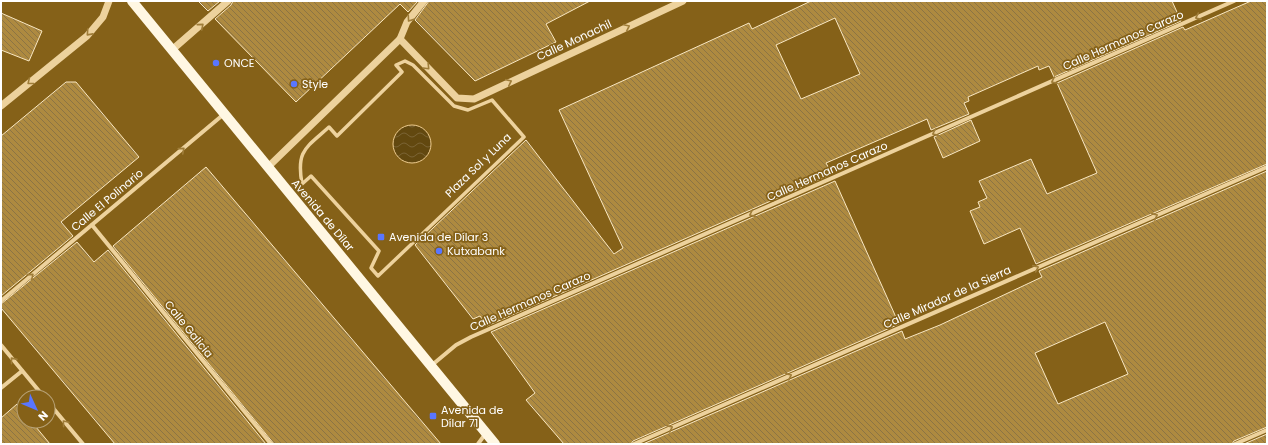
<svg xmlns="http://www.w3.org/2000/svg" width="1268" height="445" font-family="Poppins,sans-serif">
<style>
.water{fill:url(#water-waves);stroke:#efcd90}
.building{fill:url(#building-back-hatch);stroke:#f9e7c2;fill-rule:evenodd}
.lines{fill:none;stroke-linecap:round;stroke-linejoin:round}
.pedestrian{stroke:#edd29d;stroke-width:3.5}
.minor{stroke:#edd29d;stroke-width:4}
.tertiary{stroke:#edd29d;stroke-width:7}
.primary{stroke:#fff7e3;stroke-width:10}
.oneway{stroke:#9f7d39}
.poi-dot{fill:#5976ff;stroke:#856118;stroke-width:1.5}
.labels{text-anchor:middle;stroke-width:3.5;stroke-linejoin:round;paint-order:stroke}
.street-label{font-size:11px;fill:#fff;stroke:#856118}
.poi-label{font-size:11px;fill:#fff;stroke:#856118;text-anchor:start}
</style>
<defs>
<pattern id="water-waves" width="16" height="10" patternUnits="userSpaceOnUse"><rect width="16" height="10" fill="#62480f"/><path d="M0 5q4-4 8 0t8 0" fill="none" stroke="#7a6333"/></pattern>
<pattern id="building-back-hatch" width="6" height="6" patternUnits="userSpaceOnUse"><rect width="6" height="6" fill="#ae8a40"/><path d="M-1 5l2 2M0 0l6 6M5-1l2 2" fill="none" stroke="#8c7444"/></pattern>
</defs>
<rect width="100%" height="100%" fill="#856118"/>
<circle class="water" cx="412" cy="144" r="19"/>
<g class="building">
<path d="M198,1h22l-12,10z"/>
<path d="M233,1h185l-10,11 -8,-8 -104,98 -81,-83 16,-14z"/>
<path d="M429,1h161l-44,23 10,18 -81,39 -60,-61z"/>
<path d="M811,1h361l9,20 -127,56 -5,-11 -10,4 -1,-4 -70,31 1,4 -5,2 5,11 -38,16 -4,-11 -101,44 6,11 -345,152 -7,-10 -7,3 -58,-74 111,-105 88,114 9,-6 -64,-138 190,-87 3,6zM835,18l25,56 -59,25 -25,-54z"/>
<path d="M1251,1h16v163l-231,100 -16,-36 -36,16 -14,-33 10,-4 -2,-5 9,-4 -8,-17 52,-22 16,35 50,-21 -40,-90 126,-56 2,3z"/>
<path d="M1,13l41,18 -13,30 -28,-11z"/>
<path d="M66,82h10l63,75 -78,65 12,14 -72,60v-160z"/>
<path d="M971,120l9,21 -37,17 -9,-21z"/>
<path d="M206,167l83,98 152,179h-167l-161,-198z"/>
<path d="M1267,171v256l-33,14 -2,3h-589l259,-113 3,8 35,-14 102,-48 -3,-6zM1105,322l23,52 -70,30 -23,-51z"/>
<path d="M835,181l64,143 -266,117 -2,3h-67l-38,-44 9,-7 -44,-61z"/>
<path d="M77,242l17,20 14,-12 158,194h-151l-114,-136v-4z"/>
<path d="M17,404l7,9v8h7l19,23h-49v-26z"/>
<path d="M1267,434v10h-23z"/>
</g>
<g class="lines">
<path class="pedestrian" d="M405,61l8,4 41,41 14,4 24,-10 32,37 -146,139 -7,-8 8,-17 -68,-75 -9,8c-6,-34 4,-36 27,-57l8,9 65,-64 -6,-7z"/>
<g class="minor">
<path d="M92,225l179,219"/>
<path d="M1,301l223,-187"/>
<path d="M1,345l43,52"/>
<path d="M432,365l24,-20 15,-8 763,-336"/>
<path d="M1,388l21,-17"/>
<path d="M48,402l35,42"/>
<path d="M478,444l8,-11"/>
<path d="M634,444l633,-277"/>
<path d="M1235,444l32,-14"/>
</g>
<g class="tertiary">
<path d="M400,39l57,59 17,1 209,-98"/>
<path d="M173,49l55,-48"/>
<path d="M1,106l86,-70 16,-19 6,-16"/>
<path d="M268,167l132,-128 7,-17 17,-21"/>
</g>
<path class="primary" d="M132,1l363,443"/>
</g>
<defs><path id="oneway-chevron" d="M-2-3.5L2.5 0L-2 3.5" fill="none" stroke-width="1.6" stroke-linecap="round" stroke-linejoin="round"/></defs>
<g class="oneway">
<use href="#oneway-chevron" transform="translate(1198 17) rotate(156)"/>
<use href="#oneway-chevron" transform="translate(410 19) rotate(125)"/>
<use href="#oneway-chevron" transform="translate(201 26) rotate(-40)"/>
<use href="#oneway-chevron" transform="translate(627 27) rotate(-25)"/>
<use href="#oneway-chevron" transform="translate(89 33) rotate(132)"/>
<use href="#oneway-chevron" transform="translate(427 67) rotate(46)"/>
<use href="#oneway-chevron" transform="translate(1054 81) rotate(156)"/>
<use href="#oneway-chevron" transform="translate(30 82) rotate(141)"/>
<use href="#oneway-chevron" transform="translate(509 82) rotate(-25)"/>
<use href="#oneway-chevron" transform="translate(935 133) rotate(156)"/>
<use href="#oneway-chevron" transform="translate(182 150) rotate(-40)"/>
<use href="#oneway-chevron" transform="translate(752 214) rotate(156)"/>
<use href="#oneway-chevron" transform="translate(1155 216) rotate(-24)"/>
<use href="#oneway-chevron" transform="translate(1036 268) rotate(-24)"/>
<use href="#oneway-chevron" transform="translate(31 276) rotate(-40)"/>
<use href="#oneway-chevron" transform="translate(13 360) rotate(-129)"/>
<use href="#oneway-chevron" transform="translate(789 376) rotate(-24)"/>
<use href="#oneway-chevron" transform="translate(65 423) rotate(-130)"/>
<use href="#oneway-chevron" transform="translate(670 428) rotate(-24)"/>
</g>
<g class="poi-dot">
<circle cx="216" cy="63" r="4"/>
<circle cx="294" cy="84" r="4"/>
<rect x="377" y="233" width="8" height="8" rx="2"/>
<circle cx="439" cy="251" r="4"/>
<rect x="429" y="412" width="8" height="8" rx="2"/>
</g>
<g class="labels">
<g class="street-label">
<text transform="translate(574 40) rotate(-25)" y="4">Calle Monachil</text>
<text transform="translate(1123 40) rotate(-24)" y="4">Calle Hermanos Carazo</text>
<text transform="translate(478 165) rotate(-44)" y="4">Plaza Sol y Luna</text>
<text transform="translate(827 171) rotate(-24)" y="4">Calle Hermanos Carazo</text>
<text transform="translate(107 200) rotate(-40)" y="4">Calle El Polinario</text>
<text transform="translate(323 215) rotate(50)" y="4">Avenida de Dílar</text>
<text transform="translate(947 297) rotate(-24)" y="4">Calle Mirador de la Sierra</text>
<text transform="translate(530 301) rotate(-24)" y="4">Calle Hermanos Carazo</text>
<text transform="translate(189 329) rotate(51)" y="4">Calle Galicia</text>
</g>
<g class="poi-label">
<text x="224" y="67">ONCE</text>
<text x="302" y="88">Style</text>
<text x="389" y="241">Avenida de Dílar 3</text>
<text x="447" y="255">Kutxabank</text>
<text x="441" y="414">Avenida de<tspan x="441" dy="13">Dílar 71</tspan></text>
</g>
</g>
<rect width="1268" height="445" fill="none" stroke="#ffffff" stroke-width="4"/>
<g transform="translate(36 409) rotate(134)"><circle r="19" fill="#856118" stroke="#b6a074"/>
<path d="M0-3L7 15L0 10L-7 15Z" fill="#5976ff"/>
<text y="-6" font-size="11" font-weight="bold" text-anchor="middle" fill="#ffffff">N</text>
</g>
</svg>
